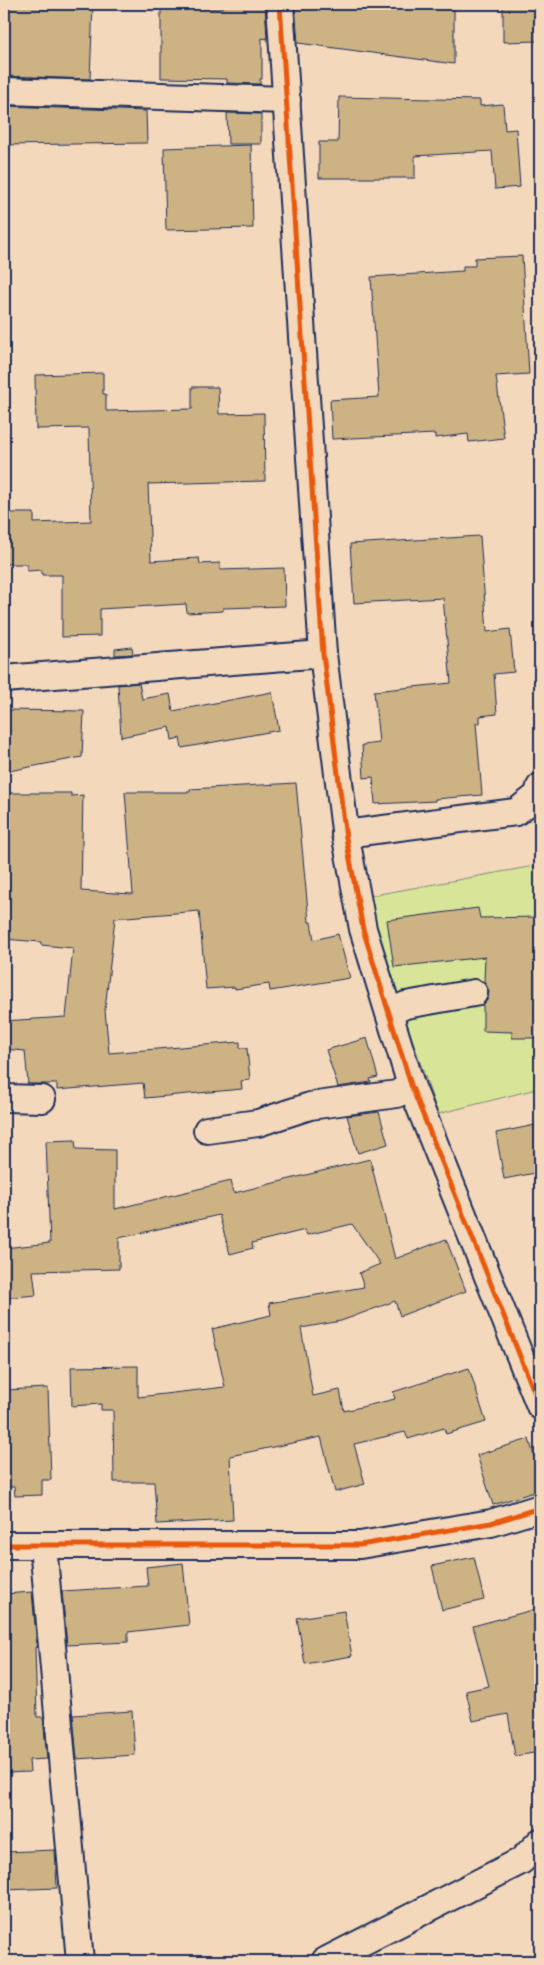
<svg xmlns="http://www.w3.org/2000/svg" width="544" height="1965" font-family="'Balsamiq Sans',sans-serif">
<style>
.green{fill:#d8e497;stroke:#7a8a7a}
.building{fill:#cdb283;stroke:#1b2f5e}
.lines{fill:none;stroke-linecap:round;stroke-linejoin:round}
.street-casing{stroke:#1b2f5e;stroke-width:30}
.street{stroke:#f4d8bb;stroke-width:26}
.cycleway-casing{stroke:#f4d8bb;stroke-width:8}
.cycleway{stroke:#e8590c;stroke-width:5}
</style>
<rect width="100%" height="100%" fill="#f4d8bb"/>
<filter id="ink" filterUnits="userSpaceOnUse"><feTurbulence type="fractalNoise" baseFrequency=".02" numOctaves="2"/><feDisplacementMap in="SourceGraphic" scale="10" xChannelSelector="R" yChannelSelector="G"/><feConvolveMatrix kernelMatrix="1 2 1 2 8 2 1 2 1" color-interpolation-filters="sRGB"/></filter>
<g filter="url(#ink)">
<path class="green" d="M540,865v223l-102,26 -75,-217z"/>
<g class="building">
<path d="M4,4h89l-3,75 -86,-3z"/>
<path d="M223,4h42l2,35 -5,-1v41h-2v5l-33,-1v-4l-66,-1v-70h62z"/>
<path d="M295,4h159v60l-156,-21z"/>
<path d="M503,5h37v36l-37,1z"/>
<path d="M339,97l141,3v6l23,-2 2,26 11,-1 4,58 -25,2 -3,-38 -77,5v22h-96v-36h19z"/>
<path d="M4,106l142,5 1,32 -143,2z"/>
<path d="M227,113l34,1v30h-33z"/>
<path d="M251,145l2,83 -87,2 -2,-82z"/>
<path d="M522,256l7,118 -33,2 8,62 -35,4 -1,-8 -33,4v-4l-103,5 -2,-39 49,-3 -8,-120 92,-6v-5h12v-8z"/>
<path d="M103,373v21h3v17l86,-2v-22h26l1,27 45,-1 1,68 -117,3 3,77 48,-3 1,6 20,-1v7l64,-2 1,38 -62,2v3l-36,2 -1,-9 -86,5v27l-38,1v-62h-20v-5l-15,1v-7h-23v-51h30v10l57,-2 -2,-93 -53,1 -1,-54z"/>
<path d="M480,536l7,96 23,-3 4,43 -20,2 3,40 -17,2v7h-4l6,72 -47,4v2l-60,3 -2,-27 -9,1 -2,-33 17,-2 -5,-52 77,-8 -8,-85 -89,5 -4,-59z"/>
<path d="M132,647l1,7 -18,1v-6z"/>
<path d="M139,683l3,16 28,-5 3,17 99,-19 7,38 -97,18 -2,-10 -8,2 -2,-13 -49,10 -3,-52z"/>
<path d="M4,710l80,1 -2,46 -78,15z"/>
<path d="M296,783l13,139h2l3,18 24,-6 12,44 -80,13 -1,-7 -34,5v-2l-29,2 -7,-78 -84,7 -10,92 4,43 131,-11v6h7l3,32 -9,1 1,8 -97,9 -2,-15 -86,7v-6h-29l-3,-33 -21,-2v-28l62,-4 7,-69 -32,-3v-3l-37,-3v-146h67v3l12,-1 -2,96 52,3 -8,-102h65v-3z"/>
<path d="M478,908l2,10 60,-1v121h-28v-6l-29,-1v-26l5,-6 1,-8 -5,-9 1,-25 -91,10 -7,-47z"/>
<path d="M367,1038l11,39 -8,2 1,3 -33,5 -12,-37z"/>
<path d="M379,1112l9,32 -30,9 -11,-37z"/>
<path d="M540,1124v48l-36,7 -8,-46z"/>
<path d="M75,1140l1,9 39,1v59l116,-28 3,12 136,-34 25,100 51,-20 20,52 -66,25 -5,-15 -54,20 -40,7 12,68 27,-6 4,21 51,-12 -2,-7 76,-24 17,54 -40,12 -2,-6 -36,11 -3,-7 -51,12 11,40 -30,8 -14,-55 -91,19 3,64 -76,4 -3,-42h-40l-1,-72h-12v-6l-29,2 -1,-39 67,-1v31l87,-10 -13,-58 59,-14 -2,-12 95,-16 -5,-14 21,-9 -28,-40 -45,11 -2,-5 -53,13 1,5 -23,6 -11,-39 -100,23v31l-86,2 3,24 -32,3v-50l46,-5 -4,-102z"/>
<path d="M48,1388l3,92h-9v15l-27,1 -1,-9h-10v-97z"/>
<path d="M529,1439l11,37v14l-47,15 -16,-50z"/>
<path d="M474,1557l10,43 -42,10 -10,-44z"/>
<path d="M183,1563l6,62 -61,7v10l-61,3 -5,-54 86,-5 -2,-19z"/>
<path d="M32,1592l5,55h-2l2,70h6l4,42 -18,1 1,12 -26,1v-179z"/>
<path d="M540,1608v144l-25,4 -7,-42 -35,7 -7,-30 23,-5 -16,-60z"/>
<path d="M344,1611l8,45 -47,8 -8,-46z"/>
<path d="M132,1711l3,44 -58,4 -4,-44z"/>
<path d="M55,1850l2,38 -53,2v-38z"/>
</g>
<g class="lines">
<g class="street-casing">
<g id="street">
<path d="M280,4l43,650 23,184 17,91 48,156 129,321"/>
<path d="M4,91l283,9"/>
<path d="M4,679l319,-25"/>
<path d="M345,834l171,-22 22,-17 2,-8"/>
<path d="M389,1012l17,-7 68,-12"/>
<path d="M4,1098l38,1"/>
<path d="M207,1130l51,-7 52,-17 87,-12 14,-9"/>
<path d="M4,1545h356l131,-22 49,-15"/>
<path d="M43,1545l37,416"/>
<path d="M325,1961l196,-100 19,-19"/>
</g>
</g>
<use href="#street" class="street"/>
<g class="cycleway-casing">
<g id="cycleway">
<path d="M280,4l43,650 23,184 17,91 48,156 129,321"/>
<path d="M4,1545h356l131,-22 49,-15"/>
</g>
</g>
<use href="#cycleway" class="cycleway"/>
</g>
</g>
<rect width="544" height="1965" fill="none" stroke="#f4d8bb" stroke-width="20"/>
<rect x="10" y="10" width="524" height="1945" fill="none" stroke="#1b2f5e" stroke-width="2" filter="url(#ink)"/>
</svg>
